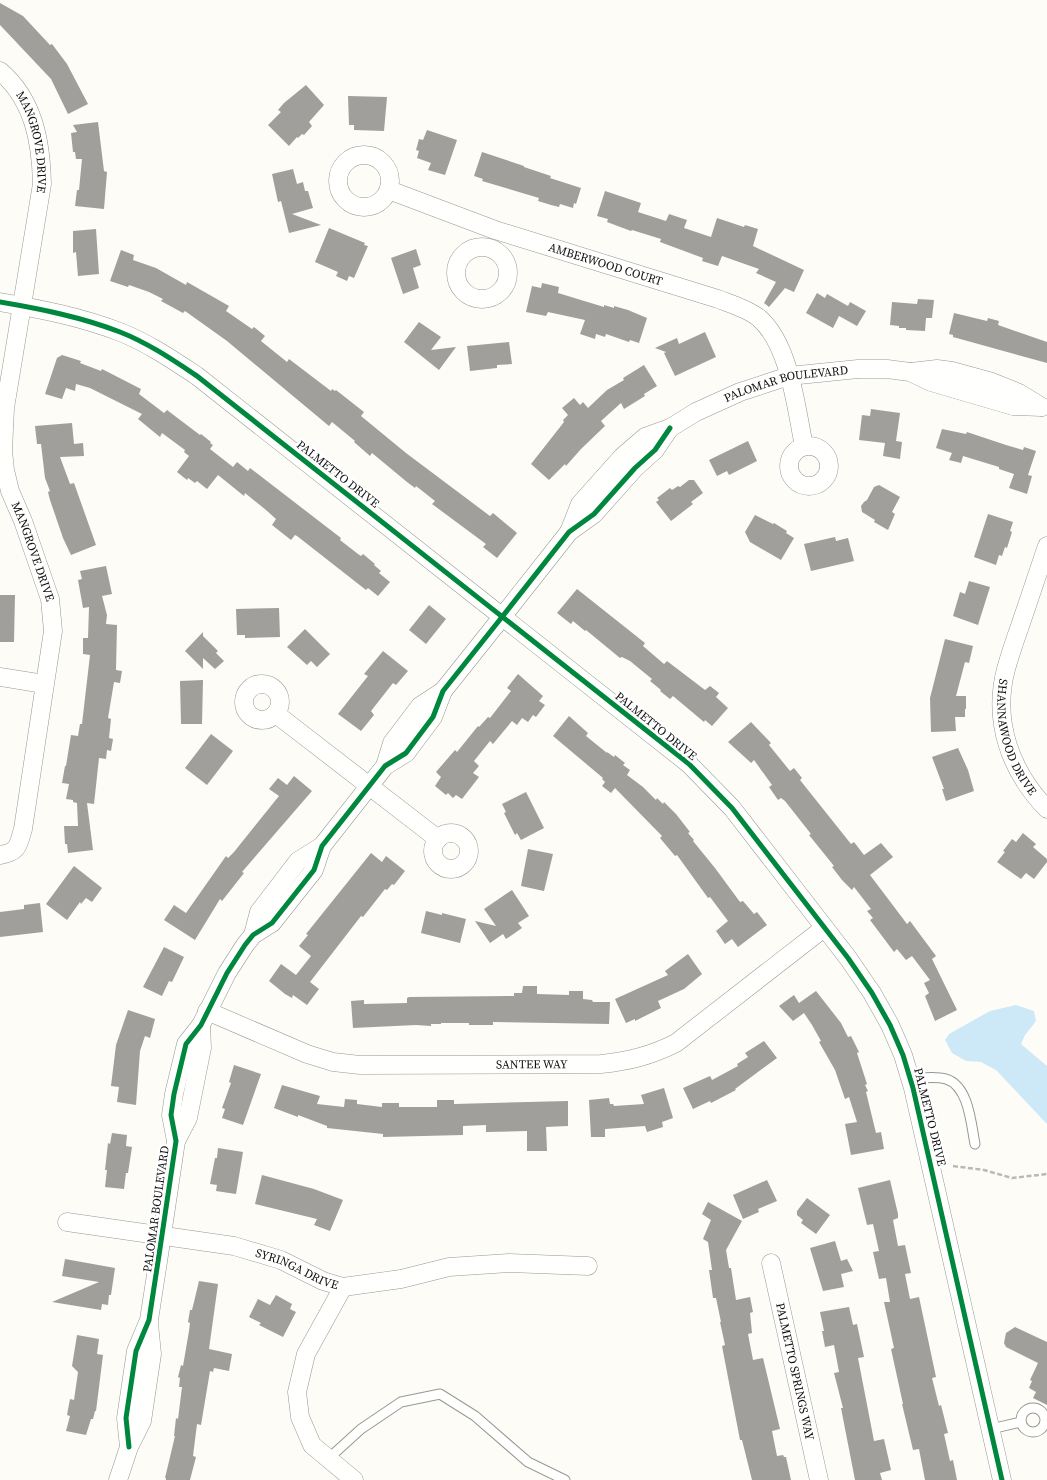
<svg xmlns="http://www.w3.org/2000/svg" width="1047" height="1480" font-family="'Source Serif 4',serif">
<style>
.water{fill:#cde8f7}
.building{fill:#a19f9c}
.lines{fill:none;stroke-linecap:round;stroke-linejoin:round}
.lane-casing{stroke:#979795;stroke-width:11}
.street-casing{stroke:#979795;stroke-width:19}
.path{stroke:#b9b9b8;stroke-width:2.5;stroke-dasharray:5 2.5;stroke-linecap:butt}
.lane{stroke:#fffffe;stroke-width:9}
.street{stroke:#fffffe;stroke-width:18}
.cycleway-casing{stroke:#fff;stroke-width:8}
.cycleway{stroke:#00873e;stroke-width:5}
.labels{text-anchor:middle;stroke-width:5;stroke-linejoin:round;paint-order:stroke}
.street-label{font-size:12px;fill:#111;stroke:#fff}
</style>
<rect width="100%" height="100%" fill="#fdfcf7"/>
<path class="water" d="M1016,1005l18,6 2,10 -11,14 -4,9 26,22v58l-51,-54 -15,-8 -15,-1 -14,-8 -7,-13 4,-6 41,-23z"/>
<g class="building">
<path d="M0,3l23,13 27,29 2,-1 15,20 21,40 -20,10 -17,-35 -51,-54z"/>
<path d="M306,85l18,20 -15,17 3,4 -8,9 -2,-1 -4,4 -1,-1 -8,9 -21,-21 13,-13 -3,-2 6,-7z"/>
<path d="M348,96l39,1 -3,34 -30,-1v-5h-5z"/>
<path d="M98,122l6,49 3,1 -3,37 -29,-3 2,-16h2l3,-31h-6l-1,-7h-2l-2,-19 6,-1 -4,-7z"/>
<path d="M427,130l30,10 -12,35 -17,-5 3,-7 -14,-5 2,-7 -3,-1 3,-11 4,1z"/>
<path d="M482,152l42,14v1l27,9 -1,2 31,10 -5,16 -2,-1 -1,5 -13,-4 -1,3 -8,-2 -13,-4 1,-3 -57,-17 1,-2 -9,-3z"/>
<path d="M293,169l4,15 6,-2 2,9h3l5,17 -21,6 29,11 -32,8 -8,-32 -3,1 -6,-28z"/>
<path d="M605,191l36,12 -3,9 28,9 3,-7 18,6 -3,8 27,9 6,-19 27,9 1,-2 13,4 -5,17 51,24 -10,22 -9,-4 -16,19 -5,-4 12,-21 -20,-9 3,-4 -37,-13 -4,10 -16,-5 1,-3 -43,-16 1,-3 -29,-9 -1,1 -24,-9 1,-3 -11,-3z"/>
<path d="M329,228l36,15 -1,2 4,1 -14,32 -5,-2 -2,5 -11,-5 2,-4 -23,-10z"/>
<path d="M96,229l3,45 -21,2 -2,-24 -3,1v-22z"/>
<path d="M416,249l5,16 -8,3 6,20 -16,6 -12,-36z"/>
<path d="M121,250l13,5 -1,5 23,8 30,17 1,-3 42,24 -3,5 26,18 2,-2 11,9 -4,5 26,21 2,-3 42,32 1,-2 3,2 1,-1 28,22 -3,4 45,37 84,63 3,-3 24,20 -20,25 -14,-11 3,-3 -54,-40 3,-3 -19,-15 -1,2 -8,-6 -35,-29 -2,3 -16,-14 1,-1 -23,-19 -3,4 -102,-85 -42,-30 -2,2 -22,-12 2,-2 -14,-7 -20,-7 -1,2 -18,-6z"/>
<path d="M542,283l17,4 -1,6 46,14v-2l10,3v-2l14,4 19,8 -8,25 -9,-3 -1,2 -23,-8 -1,3 -9,-3 -1,5 -15,-5 5,-14 -37,-8 -2,4 -20,-4 6,-26 9,2z"/>
<path d="M817,293l8,5 2,-4 21,12 2,-4 16,9 -9,15 -18,-10 -6,12 -27,-15z"/>
<path d="M918,299l16,1 -2,18h-6l-1,13 -19,-1v-2h-7v-2l-9,-1 2,-23 25,2z"/>
<path d="M954,313l33,8 1,-3 11,3 -1,4 49,17v21l-94,-26v-2l-4,-1z"/>
<path d="M419,322l22,15 -10,13 25,-3 -17,23 -35,-28z"/>
<path d="M705,332l11,25 -41,19 -11,-23 2,-1 -11,-4 22,-10 2,6z"/>
<path d="M509,342l3,22 -15,1v3l-27,3 -3,-25z"/>
<path d="M62,355l19,6 -1,2 21,8 1,-2 39,20 -2,5 25,19 3,-3 33,25 1,-1 10,8 -1,1 3,2 -3,4 23,18 4,-5 11,9 2,-3 91,70 -1,2 18,14 3,2 2,-2 12,10 -1,1 7,6 -2,2 11,9 -12,14 -10,-8 -2,2 -69,-54 -2,-1 -4,5 -19,-15 4,-6 -10,-9 -21,-17 -1,3 -26,-21 -11,14 -10,-8 -2,2 -7,-5 -1,2 -10,-8 12,-16 -5,-4 1,-2 -23,-17 -2,4 -22,-18 4,-5 -52,-26 -14,-4 -1,7 -9,-3 -4,11 -17,-5 12,-36z"/>
<path d="M644,365l13,21 -13,8 1,2 -21,13 -3,-6 -20,18 4,5 -24,23 -15,17 -1,-2 -16,16 -18,-16 33,-42 -1,-2 5,-5 -6,-7 12,-10 6,7 3,-3 5,6 19,-18 17,-10 -1,-2z"/>
<path d="M871,409l29,4 -4,28 6,1 -2,17 -17,-3 2,-13 -26,-3 3,-25 8,1z"/>
<path d="M72,423l2,21 9,-1 1,13 -24,1 10,27 4,-1 22,62 -25,10 -8,-17 -13,-38 -2,-8 2,-1 -5,-13 -4,-34h-4l-2,-18z"/>
<path d="M942,429l24,5 1,-2 39,13 17,5 1,-3 12,4 -8,24 4,1 -5,18 -18,-6 5,-14 -15,-5v-2l-36,-11 -2,7 -12,-3 3,-7 -16,-5z"/>
<path d="M748,441l9,20 -28,14 -2,-4 -10,5 -8,-16z"/>
<path d="M689,480h5l9,13 -12,9 2,2 -22,17 -15,-19 3,-2 -2,-2 13,-10 2,2 6,-4 2,1z"/>
<path d="M879,485l21,12 -8,15 3,2 -7,16 -14,-8 1,-2 -13,-8 -1,-6 3,-4 3,-2 7,-13z"/>
<path d="M988,514l25,8 -3,9 2,1 -5,16 -2,-1 -3,9 -3,-1 -3,10 -22,-8z"/>
<path d="M755,515l18,9 1,-1 13,8 -1,2 8,5 -13,22 -31,-18 -5,-10z"/>
<path d="M835,537l1,4 12,-3 6,23 -43,10 -7,-27z"/>
<path d="M106,566l6,28 -10,2 5,19 -1,9 11,1 -1,45 6,1 -2,12 -6,-1 -6,36 3,1 -2,19 4,1 -2,12 -4,-1 -1,9 -7,-1 -5,46 -7,-1 6,47 -25,3 -1,-9h-2l-1,-18h14l-1,-23 -4,-1v-2l-7,-1 3,-15 -7,-1 3,-17h1l5,-31 7,1 2,-12h2l8,-69 -7,-1v-16h5l1,-31 -6,1 -5,-28 4,-1 -2,-8z"/>
<path d="M969,581l21,6 -12,38 -25,-9 7,-24 5,2z"/>
<path d="M577,589l68,54 -2,3 21,18 3,-3 38,29 5,-4 9,7 -3,4 12,11 -16,18 -7,-6 -1,2 -31,-26 -3,3 -10,-8 1,-1 -11,-9 2,-2 -22,-18 -8,-4 -2,1 -34,-28 -1,1 -12,-10 -2,3 -14,-11z"/>
<path d="M0,595h15l-1,47h-14z"/>
<path d="M429,605l17,14 -20,25 -17,-14z"/>
<path d="M279,608l1,29 -35,1v-3h-8l-1,-26z"/>
<path d="M305,629l25,25 -13,13 -6,-6 -4,4 -20,-18z"/>
<path d="M203,632v4l15,15 -2,2 8,8 -9,8 -12,-11v11l-18,-18z"/>
<path d="M945,639l28,7 -4,17 -4,-1 -9,34h10v13h-1v8h-10l1,14 -25,1 -1,-34z"/>
<path d="M383,651l25,20 -12,14 -3,-2 -22,28 3,4 -13,16 -23,-17 30,-38 -4,-2z"/>
<path d="M518,674l25,22 -4,5 6,4 -9,12 -3,-2 -5,7 -6,-4 -5,7 -5,-4 -19,23 -3,-3 -16,20 5,5 -6,7 6,4 -17,22 -6,-4 -3,3 -5,-5 -2,2 -11,-9 6,-9 -5,-5 19,-22 2,2 21,-26 1,1 9,-10 2,1 21,-27 -4,-3z"/>
<path d="M203,680l-1,44h-21l-1,-43z"/>
<path d="M569,716l19,17 -2,3 21,17v-1l7,5 1,-2 10,8 -2,2 7,5 -3,5 16,12 13,13 1,-2 6,6 1,-2 12,12 14,18 -2,1 6,7 -1,1 22,27 25,34 3,-1 11,13 3,-2 10,13 -29,22 -6,-8 -7,5 -9,-13 12,-10 -18,-24 -2,1 -31,-43 -2,1 -15,-18 2,-2 -47,-48 -4,5 -9,-7 3,-4 -3,-3 1,-1 -50,-42z"/>
<path d="M751,722l20,21 -2,2 21,26 4,-3 8,10 -2,2 51,64 3,-2 10,13 17,-12 12,14 -23,18 37,49 3,-3 26,35 -4,3 25,51 -22,11 -10,-25 4,-3 -5,-10 6,-3 -18,-24 -6,4 -9,-11 -3,3 -24,-32 3,-2 -6,-7 4,-2 -17,-22 -2,3 -10,-10 -10,-13 2,-1 -25,-31 2,-1 -26,-33 -4,-3 -3,2 -9,-13 3,-2 -18,-25 -3,3 -2,-2 -21,-19z"/>
<path d="M211,734l22,17 -26,34 -22,-17z"/>
<path d="M958,748l10,22 6,21 -28,10 -4,-12h2l-12,-32z"/>
<path d="M294,776l18,15 -70,81 2,1 -22,28 -2,-2 -25,41 -31,-20 10,-15 12,8 40,-57 2,2 6,-6 45,-56 -10,-7 9,-11 9,7z"/>
<path d="M526,792l18,36 -23,12 -4,-7 -2,2 -11,-22 2,-1 -4,-8z"/>
<path d="M1023,833l13,11 -3,3 14,12v3l-13,17 -8,-6 -5,6 -24,-17 8,-10 -2,-1 9,-12 4,3z"/>
<path d="M528,849l25,5 -9,37 -23,-5z"/>
<path d="M371,853l11,9 4,-6 19,15 -11,14 -2,-1 -5,6 -2,-1 -22,28 -2,-1 -51,66 9,7 -12,16 -14,-10 -1,3 -7,-4 -16,-13 12,-17 15,11 15,-19 -12,-10 9,-11 -2,-1z"/>
<path d="M74,866l28,22 -10,14 -6,-4 -5,6 -1,-2 -13,18 -21,-16z"/>
<path d="M512,890l17,26 -11,7 4,5 -16,11 -3,-5 -13,9 -15,-22 21,5 -12,-17z"/>
<path d="M40,903l3,29 -43,5v-25l24,-3v-4z"/>
<path d="M426,911l16,4v-2l24,6 -6,24 -39,-10z"/>
<path d="M164,947l20,10 -12,25 -3,-1 -7,15 -19,-9z"/>
<path d="M688,954l14,20 -18,15 -26,12 3,7 -26,13v-2l-9,4 -11,-24 53,-24 -3,-4z"/>
<path d="M523,986h14v8l32,1v-4h14v8l9,1 1,2h17l-1,22 -116,-2v3h-24v-2h-28v1h-10v2l-15,-1 -63,3 -2,-27 13,-1v4l43,-1v-5l2,-1 105,-1v-3h8z"/>
<path d="M816,991l25,32 7,14 3,-1 8,16 -2,1 10,31 -2,1 3,6 -2,1 10,41 5,-1 3,17 -33,6 -6,-31 12,-2 -8,-25 -4,2 -10,-29 -16,-28 2,-1 -9,-16 -8,-12 -11,8 -14,-15 15,-11 5,8z"/>
<path d="M128,1010l27,9 -5,19 -5,-2 -5,15 -4,54 -19,-3 2,-15 -8,-1 5,-41z"/>
<path d="M764,1041l13,17 -42,31 1,1 -25,13 -1,-2 -17,8 -10,-21 27,-12 2,4 26,-14 -1,-2 11,-7 -3,-4z"/>
<path d="M234,1065l27,9 -18,51 -21,-7 3,-9 -3,-1 9,-25 -2,-1z"/>
<path d="M282,1085l38,11 -3,8 27,3 1,-8 12,1v4l25,3v-4h17v4h38v-7h17v4l114,-3v25l-22,1 1,24h-20v-20l-41,1v-7l-23,1v9l-80,2v-3l-56,-6v-2l-29,-11v2l-24,-9z"/>
<path d="M664,1088l9,30 -11,4 1,5 -16,5 -2,-6 -40,3v8h-14l-2,-37 20,-2 1,6h3l1,2 30,-2 -3,-9z"/>
<path d="M112,1133l15,2 -1,11 6,1 -4,26h-2l-2,16 -19,-2 2,-17h-2l3,-27 2,1z"/>
<path d="M218,1148l25,4 -7,42 -20,-3 1,-6 -7,-1 5,-26h2z"/>
<path d="M262,1175l52,14 29,11 -13,31 -16,-6 3,-6 -62,-15z"/>
<path d="M767,1180l10,21 -19,8 1,3 -16,7 -10,-24z"/>
<path d="M890,1180l8,34v4l-5,2 5,26 7,-1 6,28 -6,1 5,25 9,-2 17,80 -4,1 7,28 2,-1 7,28 -4,1 6,27 3,-1 4,20h-32l-6,-31 -6,1 -11,-46h1l-12,-55 3,-1 -10,-46h6l-4,-24 -7,1 -6,-27 6,-1 -6,-27 -6,1 -9,-37z"/>
<path d="M807,1198l23,17 -14,19 -15,-11 2,-3 -6,-5v-4z"/>
<path d="M708,1202l34,19 -16,29 3,18h2l5,32 14,-3 3,15 -3,1 2,20 -4,1 5,26 10,-2 17,71 -8,2 5,25 6,-1 1,2h2l5,23h-39l-10,-40h-2l-18,-94 3,-1 -5,-23h1l-5,-24h-3l-4,-28h3l-4,-28 -5,-3 8,-19 -9,-6z"/>
<path d="M835,1241l6,20 6,-2 6,12 -12,3 3,13 -21,4 -13,-43z"/>
<path d="M65,1259l50,9 -4,27h-2l-1,10 -6,-1 -1,6 -49,-8 47,-20 -37,-6z"/>
<path d="M199,1281l19,3 -9,65 23,5 -3,17 -15,-3 -1,4 -3,-1 -9,54 -4,-1 -4,32 3,1 -6,23h-24v-2h-1l10,-42h-1l2,-18 2,1 4,-32h-3l1,-9 -2,-1 3,-12 2,1 6,-35 1,-8 -2,-1 2,-12h2l2,-8z"/>
<path d="M276,1295l16,9 -2,5 6,3 -13,25 -24,-12 2,-2 -12,-6 9,-18 12,6z"/>
<path d="M849,1307l4,18 4,-1 7,33 -6,1 16,83 10,-2 7,31 -11,3 2,7h-27l-14,-72h2l-9,-35 5,-1 -5,-27 -9,2 -3,-16h2l-4,-19z"/>
<path d="M1015,1327l32,15v63l-14,-7 3,-6 -7,-4 3,-7 -2,-1 8,-17 -32,-16 -2,-4 2,-10z"/>
<path d="M77,1335l22,4 -2,15 6,1 -7,56h-1l-2,8h-2l-5,16 -20,-4 4,-15 -3,-1 3,-16 4,1 4,-28 -6,-6z"/>
</g>
<g class="lines">
<g class="lane-casing">
<g id="lane">
<path d="M911,1079c11,-1 24,-3 35,0 23,7 25,45 29,65"/>
<circle cx="1033" cy="1420" r="12"/>
<path d="M991,1429l30,-7"/>
<path d="M328,1459l33,-30 40,-27 39,-8 35,22 53,46 37,18"/>
</g>
</g>
<g class="street-casing">
<g id="street">
<path id="s1" d="M0,71c34,29 41,71 42,113l-37,224 -2,43 2,19 5,21 13,30 27,78 3,32 -30,198c-5,16 -4,23 -23,26"/>
<circle cx="364" cy="181" r="26"/>
<path id="s2" d="M389,190l106,40 223,69c13,5 30,10 41,19 31,27 37,90 45,128"/>
<circle cx="482" cy="273" r="26"/>
<path d="M0,302c41,7 81,15 120,30 28,11 53,28 77,44l492,388 43,44 116,150 24,35 18,32 13,30 10,33 89,392"/>
<path d="M911,372l26,-3 15,2 40,11 27,11 23,14"/>
<circle cx="809" cy="466" r="20"/>
<path id="s3" d="M569,532l11,-28 42,-47 23,-20 25,-9 26,-16 44,-20 49,-16 69,-7h29l23,3 21,10 82,24 28,1"/>
<path id="s4" d="M1047,546c-9,26 -18,53 -27,80 -5,14 -10,29 -14,43 -14,53 5,103 41,140"/>
<path d="M0,677l44,7"/>
<circle cx="262" cy="702" r="18"/>
<path d="M276,714l162,125"/>
<path d="M385,766l7,-23 28,-37 23,-15"/>
<circle cx="451" cy="851" r="18"/>
<path d="M253,935l6,-23 39,-51 24,-15"/>
<path id="s5" d="M207,1011l100,43 26,8 27,3 241,-1c28,-3 49,-8 75,-21l148,-115"/>
<path d="M176,1141l12,-23 14,-70 -1,-23"/>
<path id="s6" d="M67,1222l167,24 47,14 42,21 20,6 58,-8 48,-12 60,-4 79,3"/>
<path id="s7" d="M771,1263l48,217"/>
<path d="M343,1287l-37,67 -9,38 3,25 12,28 42,35"/>
<path d="M129,1447l-3,-29 10,-67 13,-31 10,-65 17,-114 -5,-26 3,-21 12,-50 15,-19 26,-52 18,-28 8,-10 19,-12 42,-53 8,-24 63,-80 21,-13 27,-36 10,-26 59,-74 67,-85 25,-18 41,-46 20,-18 15,-22"/>
<path d="M118,1480l11,-33 13,-26 10,-67 -3,-30"/>
</g>
</g>
<path class="path" d="M953,1166l31,4 28,8 35,-4"/>
<use href="#lane" class="lane"/>
<use href="#street" class="street"/>
<g class="cycleway-casing">
<g id="cycleway">
<path d="M0,302c41,7 81,15 120,30 28,11 53,28 77,44l492,388 43,44 116,150 24,35 18,32 13,30 10,33 89,392"/>
<path d="M129,1447l-3,-29 10,-67 13,-31 10,-65 17,-114 -5,-26 3,-21 12,-50 15,-19 26,-52 18,-28 8,-10 19,-12 42,-53 8,-24 63,-80 21,-13 27,-36 10,-26 59,-74 67,-85 25,-18 41,-46 20,-18 15,-22"/>
</g>
</g>
<use href="#cycleway" class="cycleway"/>
</g>
<g class="labels">
<g class="street-label">
<text dy="4" stroke="none"><textPath href="#s1" startOffset="81">MANGROVE DRIVE</textPath></text>
<text dy="4" stroke="none"><textPath href="#s2" startOffset="229">AMBERWOOD COURT</textPath></text>
<text dy="4" stroke="none"><textPath href="#s3" startOffset="276">PALOMAR BOULEVARD</textPath></text>
<text transform="translate(338 474) rotate(38)" y="4">PALMETTO DRIVE</text>
<text dy="4" stroke="none"><textPath href="#s1" startOffset="500">MANGROVE DRIVE</textPath></text>
<text transform="translate(656 726) rotate(39)" y="4">PALMETTO DRIVE</text>
<text dy="4" stroke="none"><textPath href="#s4" startOffset="201">SHANNAWOOD DRIVE</textPath></text>
<text dy="4" stroke="none"><textPath href="#s5" startOffset="335">SANTEE WAY</textPath></text>
<text transform="translate(930 1117) rotate(76)" y="4">PALMETTO DRIVE</text>
<text transform="translate(156 1209) rotate(-82)" y="4">PALOMAR BOULEVARD</text>
<text dy="4" stroke="none"><textPath href="#s6" startOffset="236">SYRINGA DRIVE</textPath></text>
<text dy="4" stroke="none"><textPath href="#s7" startOffset="111">PALMETTO SPRINGS WAY</textPath></text>
</g>
</g>
</svg>
